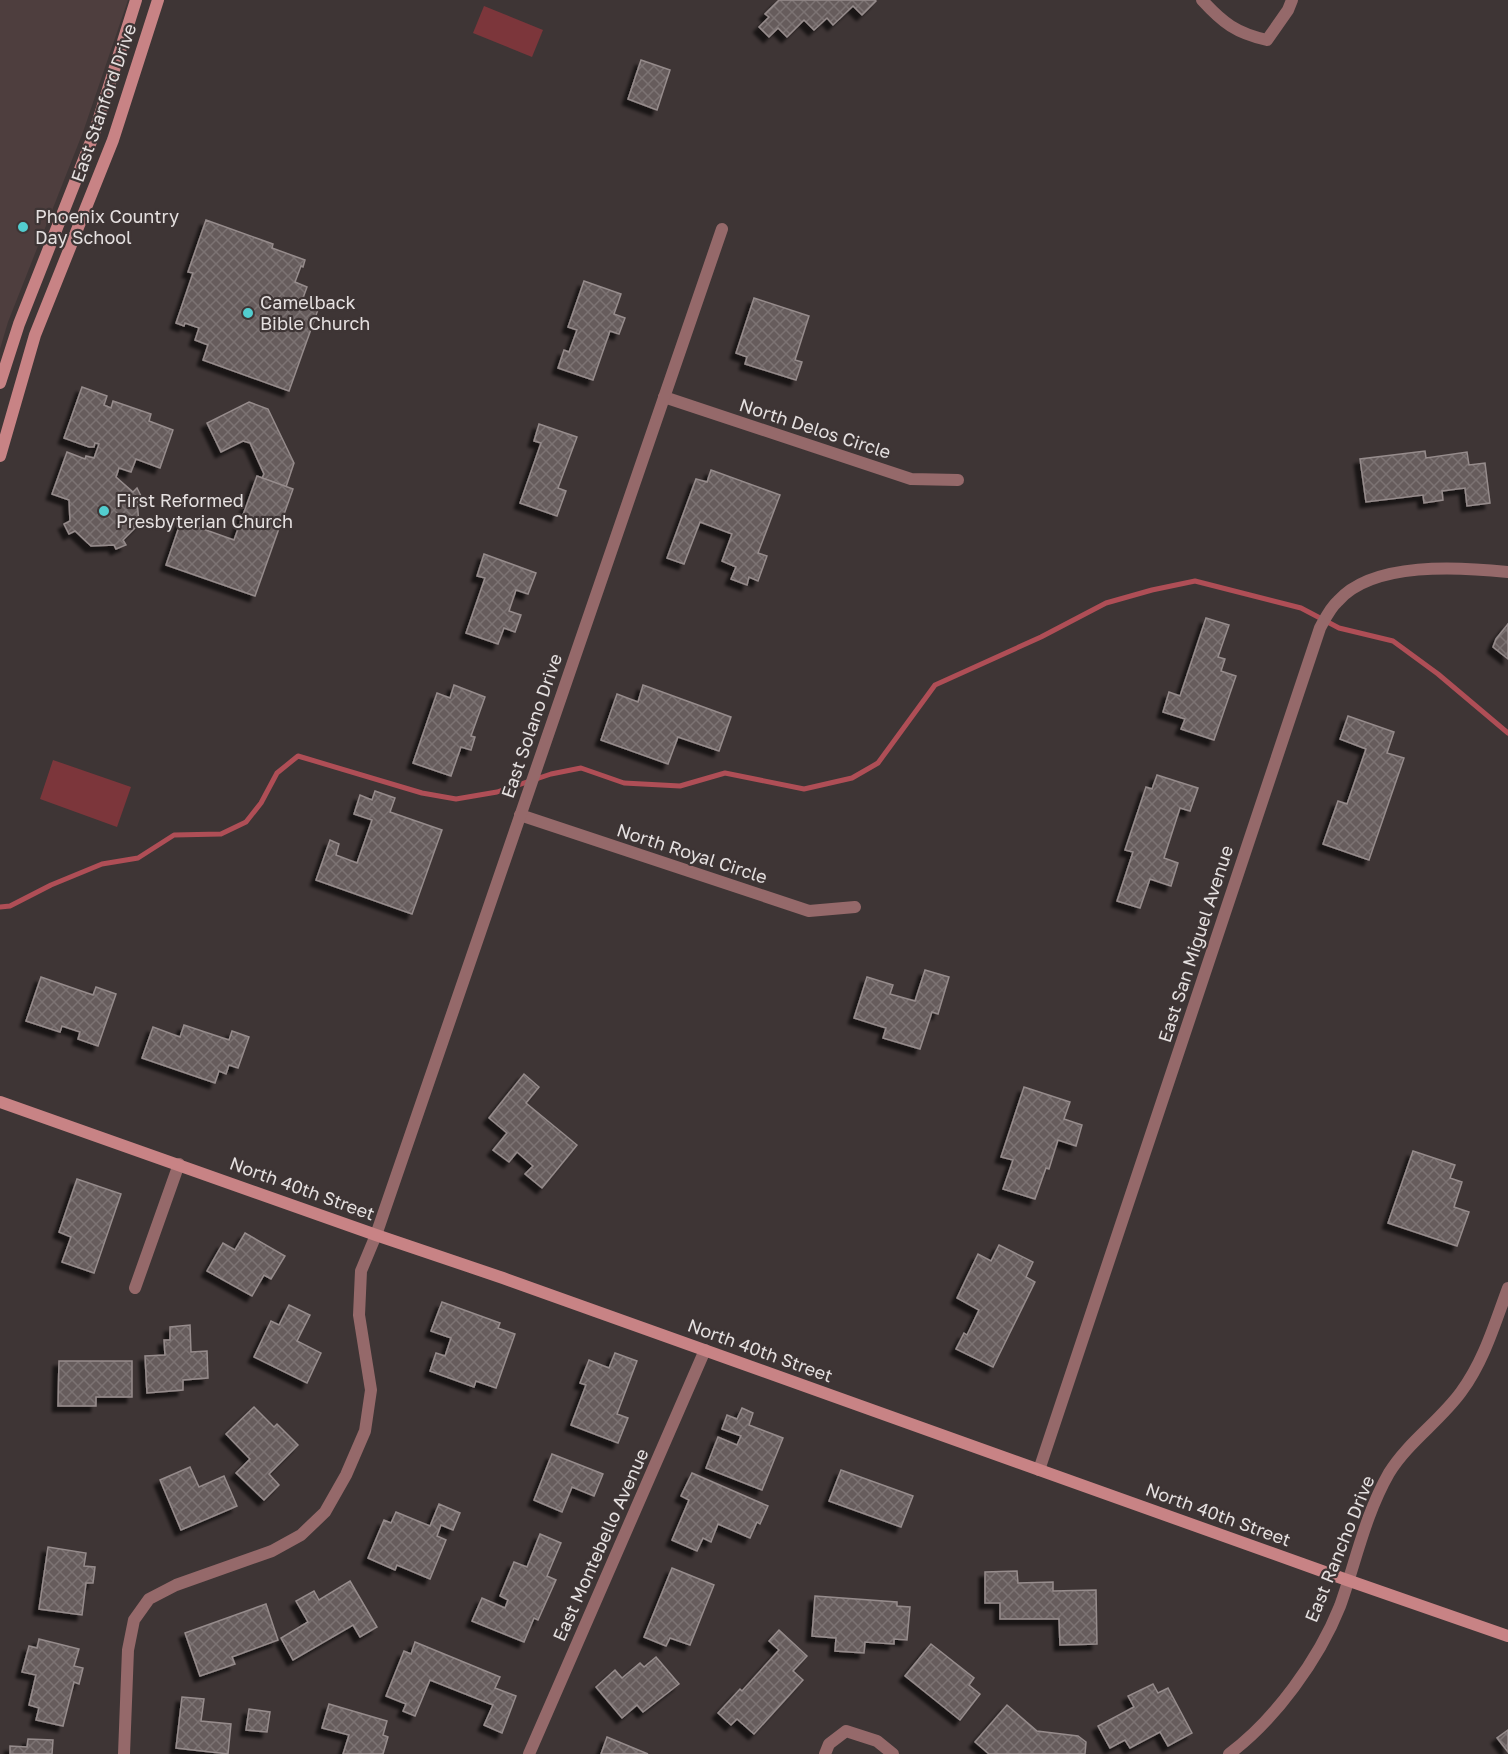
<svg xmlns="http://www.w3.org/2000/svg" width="1508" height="1754" font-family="'Golos Text',sans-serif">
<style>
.built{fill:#4e3e3e}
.green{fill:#7c363b}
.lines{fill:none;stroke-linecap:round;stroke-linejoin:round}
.stream{stroke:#af4e56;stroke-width:5}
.building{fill:url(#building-cross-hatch);stroke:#968c8c;stroke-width:1.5;filter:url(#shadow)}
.street{stroke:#95696a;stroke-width:12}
.secondary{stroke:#c88385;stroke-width:12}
.poi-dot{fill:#52cdcf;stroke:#3e3535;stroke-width:2}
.labels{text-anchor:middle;stroke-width:4.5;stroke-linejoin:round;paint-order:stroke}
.street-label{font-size:18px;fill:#e5e0e0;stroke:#3e3535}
.poi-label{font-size:18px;fill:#e5e0e0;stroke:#3e3535;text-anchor:start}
</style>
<defs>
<pattern id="building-cross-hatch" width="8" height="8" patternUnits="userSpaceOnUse" patternTransform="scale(1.5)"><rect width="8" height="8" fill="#665c5c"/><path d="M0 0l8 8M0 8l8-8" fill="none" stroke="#7c7373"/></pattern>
<filter id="shadow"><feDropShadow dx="-5.5" dy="5.5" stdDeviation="1.5" flood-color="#0009"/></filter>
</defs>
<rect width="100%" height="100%" fill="#3e3535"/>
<path class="built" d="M0,0h128l-45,132 -75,190 -8,27z"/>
<g class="green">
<path d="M484,6l59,24 -11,27 -59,-24z"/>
<path d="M53,760l78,27 -14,40 -77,-28z"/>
</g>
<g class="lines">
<path class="stream" d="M0,907l10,-1 41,-21 51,-21 36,-6 36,-23 47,-1 25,-12 15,-19 16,-30 21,-17 124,37 34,6 41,-7 54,-18 30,-6 43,15 56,3 45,-13 79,16 48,-11 26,-15 57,-78 106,-48 65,-34 46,-13 43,-9 106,27 38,20 54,13 45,33 70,59"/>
</g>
<g class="building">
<path d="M779,0h96l1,1 -14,14 -9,-9 -20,19 -6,-7 -13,12 -10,-10 -17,17 -9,-9 -9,9 -10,-10 10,-10 -4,-3z"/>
<path d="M641,60l29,10 -13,40 -29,-11z"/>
<path d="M206,220l67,24 -1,4 33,12 -2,7 -2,-1 -6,16 12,5 -4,11 17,6 -31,87 -86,-31 5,-15 -13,-5 4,-12 -14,-5 -1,3 -8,-3 17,-50 -5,-1z"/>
<path d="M584,281l37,13 -7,20 11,4 -6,16 -9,-3 -17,49 -35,-12 6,-18 5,2 8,-22 -9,-3z"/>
<path d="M754,298l55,18 -14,44 7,2 -6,18 -51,-16 2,-7 -11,-4z"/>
<path d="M82,387l25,9 -3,9 7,3 2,-7 38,13 -2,7 24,9 -13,38 -24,-9 -5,13 -12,-4 -3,9 17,15 4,-4 5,10 -5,2 2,24 -16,16 3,5 -10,4 -2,-4 -23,1 -16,-15 -6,3 -5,-10 6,-3 -1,-21 -17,-6 15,-42 18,7 1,-3 8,2 5,-14 -4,-1 -1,4h-5l-25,-9z"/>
<path d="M249,402l19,7 26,54 -8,24 -24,-9 2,-4 -14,-31 -7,-2 -22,11 -14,-29z"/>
<path d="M539,424l38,13 -19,51 8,3 -9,25 -37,-13 21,-60 -7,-2z"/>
<path d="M1425,451l1,7 41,-6 2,13 16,-2 5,40 -23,3 -2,-18 -23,3 1,9 -19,3 -1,-8 -57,7 -6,-43z"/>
<path d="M711,470l69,25 -22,58 9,3 -9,25 -9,-4 -2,8 -16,-6 5,-12 -14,-6 10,-27 -32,-12 -16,42 -17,-6 29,-79 11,3z"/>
<path d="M257,476l36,13 -38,107 -89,-31 15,-44 53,19z"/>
<path d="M484,554l52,19 -8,21 -12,-4 -7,21 12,4 -6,17 -11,-4 -6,16 -32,-11 19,-55 -8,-2z"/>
<path d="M1206,618l23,7 -11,32 7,2 -4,12 15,5 -22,64 -33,-11 4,-10 -22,-7 6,-20 11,4z"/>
<path d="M1508,624v35l-15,-12 3,-8z"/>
<path d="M454,685l31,12 -14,39 4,1 -4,13 -10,-3 -10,29 -38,-13 24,-70 13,5z"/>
<path d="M643,685l88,32 -12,34 -41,-14 -10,27 -67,-24 16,-46 21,8z"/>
<path d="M1348,716l46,16 -7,21 17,5 -35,102 -46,-16 15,-43 9,3 19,-55 -26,-10z"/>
<path d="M1157,775l41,13 -8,23 -10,-3 -16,50 14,5 -7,23 -21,-7 -10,29 -23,-7 16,-49 -8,-2 21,-63 6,2z"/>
<path d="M375,791l20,7 -5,14 52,18 -30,84 -96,-34 14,-40 9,4 -3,11 21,8 15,-43 -18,-6 6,-19 12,5z"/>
<path d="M925,970l24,7 -11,37 -6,-2 -12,37 -37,-11 3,-10 -32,-10 13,-41 26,8 -3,9 25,7z"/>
<path d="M41,977l52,18 3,-8 20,7 -18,52 -20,-7 2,-7 -18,-6 -2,6 -34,-11z"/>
<path d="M184,1025l45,15 3,-9 17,6 -11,31 -9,-3 -3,9 -7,-3 -4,12 -73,-25 11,-31 27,10z"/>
<path d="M524,1074l15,13 -13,16 51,42 -35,43 -17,-14 8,-8 -16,-14 -8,10 -16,-12 14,-17 -18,-15z"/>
<path d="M1024,1087l46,15 -6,17 18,6 -6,21 -18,-6 -9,29 -3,-1 -11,31 -32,-10 10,-29 -12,-3z"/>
<path d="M1413,1151l42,14 -5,13 12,4 -8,25 15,5 -12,34 -69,-23z"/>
<path d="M77,1179l44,15 -27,79 -32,-11 9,-25 -12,-5z"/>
<path d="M245,1233l40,23 -14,23 -7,-4 -12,21 -45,-25 16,-28 12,7z"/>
<path d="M999,1245l34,17 -7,15 9,5 -42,85 -37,-18 8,-16 3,2 12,-25 -22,-12 21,-44 13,7z"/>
<path d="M442,1302l58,21 -2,5 17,6 -19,54 -20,-7 -2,6 -44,-16 6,-18 9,3 6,-18 -20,-7z"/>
<path d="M289,1305l21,10 -13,26 24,12 -14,30 -53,-26 17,-36 8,4z"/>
<path d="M190,1325l1,27 16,-1 1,27 -25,2v10l-36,3 -2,-37 20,-1 -1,-15h6v-13z"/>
<path d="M615,1353l22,8 -20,53 11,4 -10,25 -47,-18 15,-40 -6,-2 9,-23 20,8z"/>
<path d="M59,1361h73v36h-36v9h-38z"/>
<path d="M254,1407l20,20 3,-3 21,21 -29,29 10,11 -15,15 -28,-27 14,-14 -24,-25z"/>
<path d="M742,1408l11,5 -4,12 34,13 -21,52 -56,-22 12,-31 19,8 4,-9 -19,-7 5,-14 10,4z"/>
<path d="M552,1454l51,20 -9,22 -22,-9 -10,25 -28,-12z"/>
<path d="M190,1467l9,20 25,-11 13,30 -56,24 -21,-50z"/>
<path d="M841,1470l72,26 -12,31 -72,-26z"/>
<path d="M692,1473l76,33 -8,18 -3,-2 -7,16 -32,-14 -7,18 -8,-4 -6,13 -25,-11 17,-40 -8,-4z"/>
<path d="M439,1504l21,9 -7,17 -12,-5 -4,11 9,4 -16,39 -33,-14 -2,5 -27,-12 16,-38 7,3 5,-11 34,14z"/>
<path d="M540,1534l21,9 -14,33 9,4 -18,40 -4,-2 -10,24 -52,-21 10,-23 23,10 3,-8 -8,-4 14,-34 13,5z"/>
<path d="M48,1547l38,6 -2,13 11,1 -2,16h-7l-4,32 -43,-6z"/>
<path d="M672,1568l42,17 -24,60 -20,-7 -4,8 -22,-9z"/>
<path d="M1017,1571l1,12 35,-1v9l43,-1 1,54 -37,1 -1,-26h-59v-16h-15v-31z"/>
<path d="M350,1581l27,46 -17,10 -7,-12 -60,35 -12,-22 27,-16 -12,-21 18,-10 5,9z"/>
<path d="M815,1596l82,6v4l13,1 -3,33 -13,-1v5l-29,-2 -1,11 -29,-2 1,-13 -24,-2z"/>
<path d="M266,1604l12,36 -46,17 3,7 -35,12 -15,-43z"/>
<path d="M779,1630l28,26 -14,15 10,9 -49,54 -17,-15 -6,6 -13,-12 22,-24 2,2 37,-41 -10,-9z"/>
<path d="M39,1639l40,10 -5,17 9,2 -4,16 -5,-2 -11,44 -27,-6 3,-12 -10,-3 7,-30 -14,-3 7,-26 8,2z"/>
<path d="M415,1642l85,35 -5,11 21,8 -14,37 -18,-8 9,-20 -63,-25 -15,36 -12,-5 3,-7 -20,-8 18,-45 7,3z"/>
<path d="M931,1644l43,34 -5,7 11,9 -20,26 -55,-44z"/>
<path d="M656,1657l23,27 -36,28 -6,-7 -15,13 -26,-31 19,-17 7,8 18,-15 4,4z"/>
<path d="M1153,1684l5,9 10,-5 24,45 -24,13 -8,-14 -30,16 -5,-8 -15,8 -12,-22 36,-19 -6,-11z"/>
<path d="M182,1697l22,2 -3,22 30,3 -3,30 -52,-6z"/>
<path d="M329,1704l58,17 -4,14 5,2 -5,17h-40l6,-19 -27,-7z"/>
<path d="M1007,1705l30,26 41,5 8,6 -1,12h-96l-14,-12z"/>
<path d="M249,1709l21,3 -3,20 -21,-2z"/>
<path d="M1508,1730v22l-11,-14z"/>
<path d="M607,1737l41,17h-47z"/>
<path d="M28,1739l25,1 -1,14h-42v-8l17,1z"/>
</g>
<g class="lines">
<g class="street">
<path d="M1202,0c21,23 34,33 65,40l21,-30 4,-10"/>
<path d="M664,397l247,82 47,1"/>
<path d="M520,815l289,96 46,-4"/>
<path d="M135,1288l44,-124"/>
<path d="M1039,1470l281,-842c5,-9 10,-20 18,-27 35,-40 122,-34 170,-29"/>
<path d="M124,1754l4,-104 6,-30 15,-21 27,-14 96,-34 29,-16 24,-23 21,-37 19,-44 6,-41 -12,-75 2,-44 15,-36 346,-1006"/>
<path d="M529,1754l176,-404"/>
<path d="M825,1754l4,-10 17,-13 31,10 16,13"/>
<path d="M1229,1754c46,-34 90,-95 111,-148 16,-45 25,-91 49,-133 19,-31 51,-52 72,-81 23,-31 34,-69 47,-104"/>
</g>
<g class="secondary">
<path d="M0,383l19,-59 75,-190 42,-134"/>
<path d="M0,456l35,-121 78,-195 45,-140"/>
<path d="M0,1102l376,133 127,43 844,302 161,56"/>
</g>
</g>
<g class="poi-dot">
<circle cx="23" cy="227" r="6"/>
<circle cx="248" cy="313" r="6"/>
<circle cx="104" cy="511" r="6"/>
</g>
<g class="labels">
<g class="street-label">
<text transform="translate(104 103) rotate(-71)" y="6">East Stanford Drive</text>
<text transform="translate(815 429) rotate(18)" y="6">North Delos Circle</text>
<text transform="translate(532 726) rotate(-71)" y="6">East Solano Drive</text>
<text transform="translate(692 854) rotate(18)" y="6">North Royal Circle</text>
<text transform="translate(1196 944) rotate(-72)" y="6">East San Miguel Avenue</text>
<text transform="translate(302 1189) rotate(20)" y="6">North 40th Street</text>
<text transform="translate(760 1351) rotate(20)" y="6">North 40th Street</text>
<text transform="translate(1218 1515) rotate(20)" y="6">North 40th Street</text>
<text transform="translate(601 1545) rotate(-66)" y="6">East Montebello Avenue</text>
<text transform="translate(1340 1549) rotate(-68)" y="6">East Rancho Drive</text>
</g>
<g class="poi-label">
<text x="35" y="223">Phoenix Country<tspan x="35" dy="21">Day School</tspan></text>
<text x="260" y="309">Camelback<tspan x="260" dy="21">Bible Church</tspan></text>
<text x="116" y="507">First Reformed<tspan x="116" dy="21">Presbyterian Church</tspan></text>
</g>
</g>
</svg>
